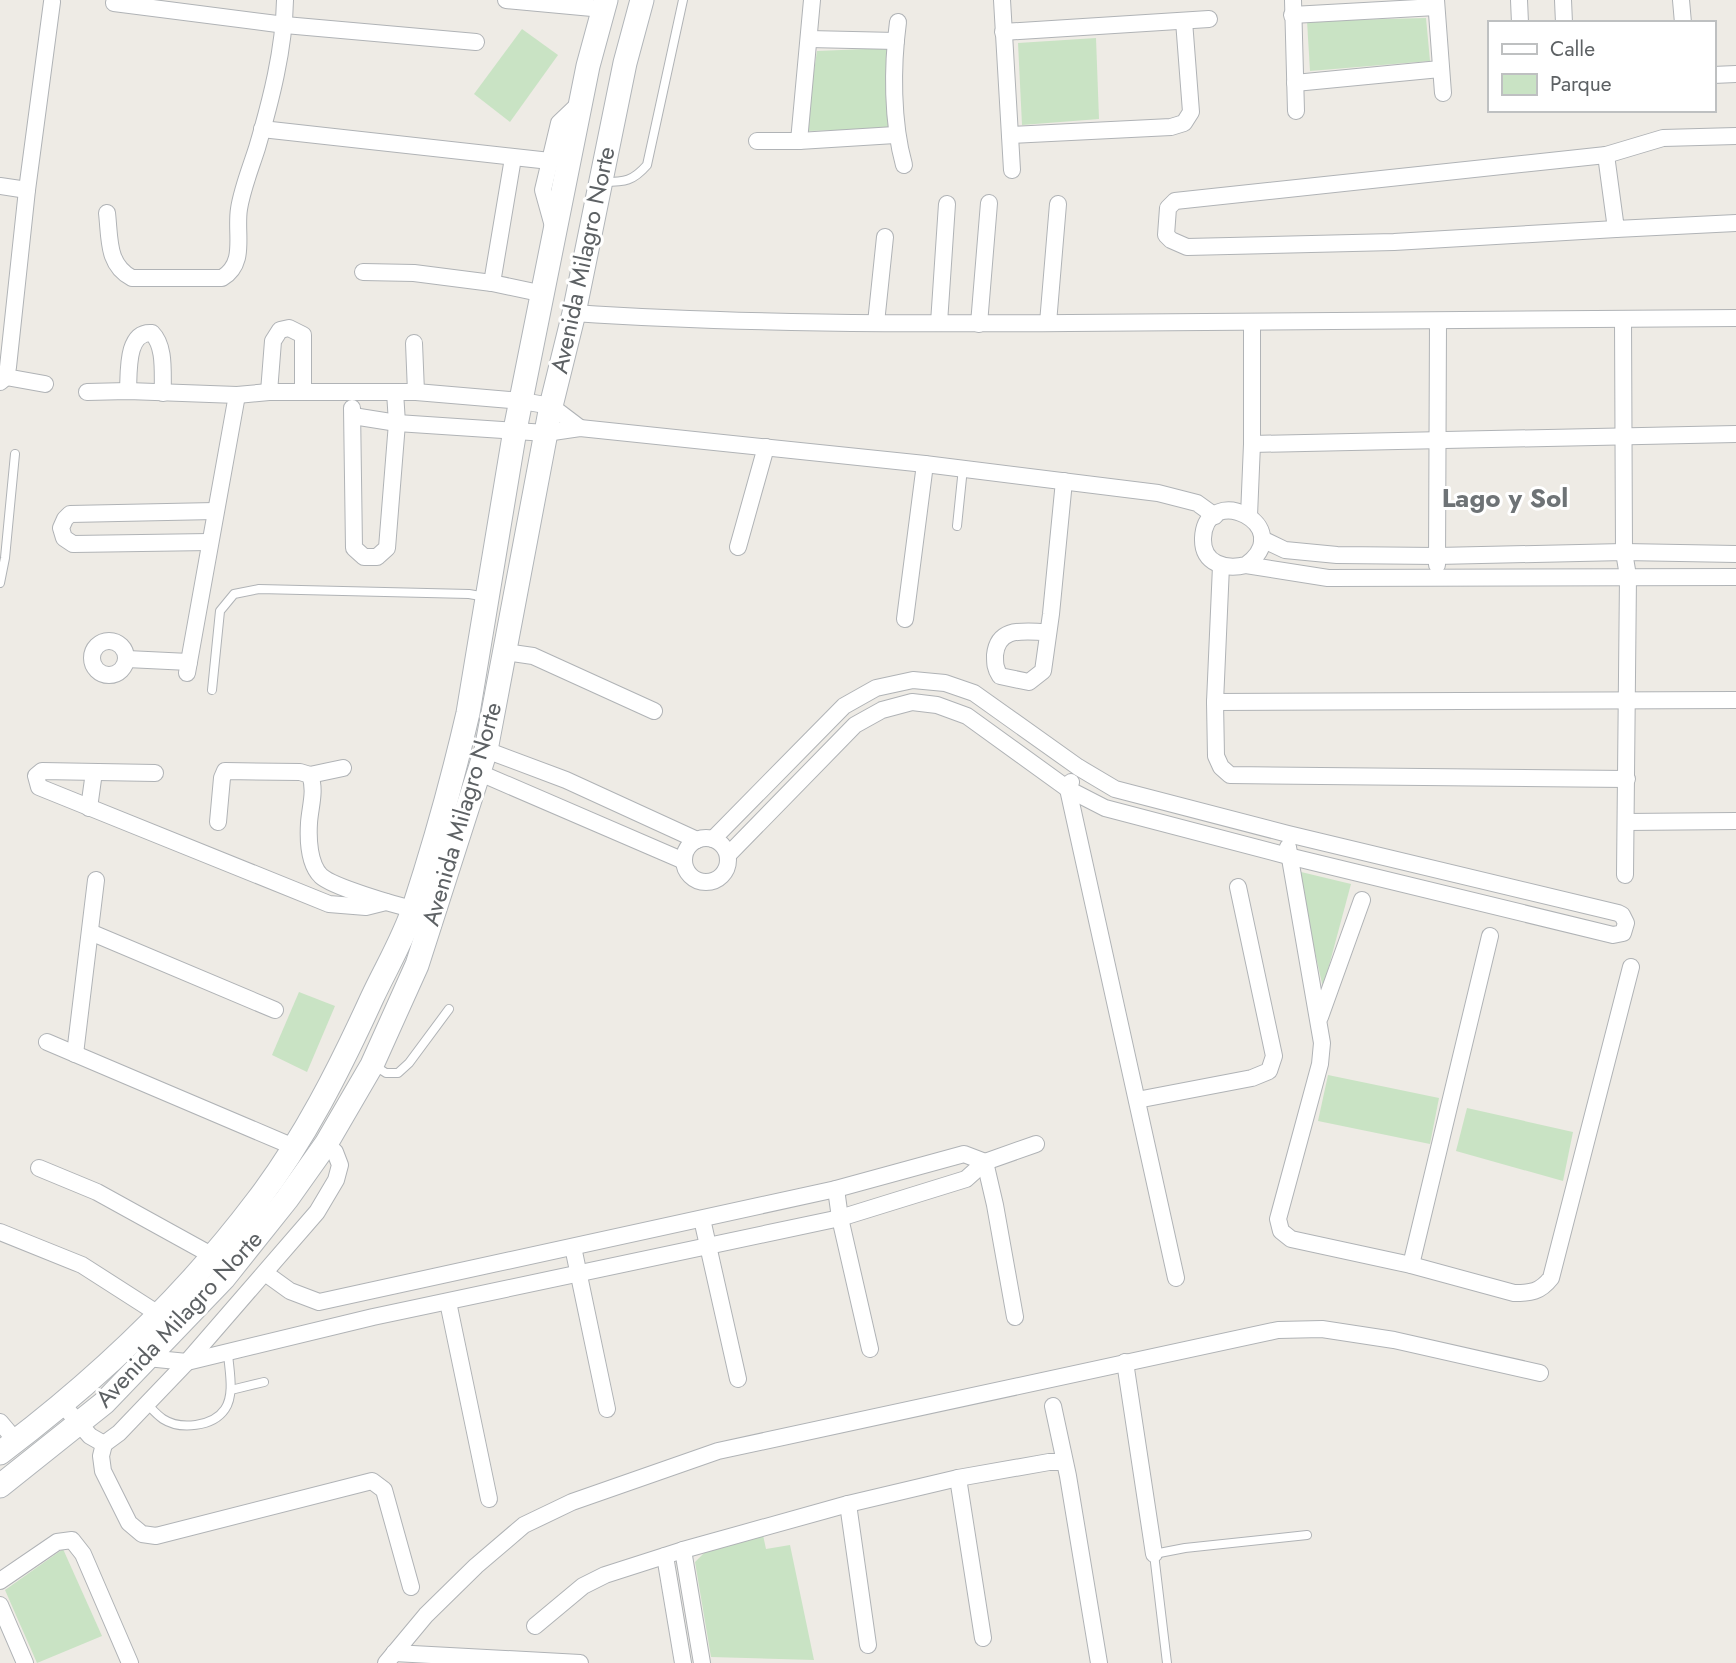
<svg xmlns="http://www.w3.org/2000/svg" width="1736" height="1663" font-family="Jost,sans-serif">
<style>
.green{fill:#c9e3c4}
.lines{fill:none;stroke-linecap:round;stroke-linejoin:round}
.lane-casing{stroke:#b0b3b6;stroke-width:10}
.street-casing{stroke:#b0b3b6;stroke-width:18}
.secondary-casing{stroke:#b1b5b9;stroke-width:25}
.lane{stroke:#fff;stroke-width:8}
.street{stroke:#fff;stroke-width:16}
.secondary{stroke:#fff;stroke-width:23}
.labels{text-anchor:middle;stroke-width:6;stroke-linejoin:round;paint-order:stroke}
.street-label{font-size:24px;fill:#5d6164;stroke:#fff}
.neighbourhood-label{font-size:26px;font-weight:bold;fill:#6e7376;stroke:#fff}
</style>
<rect width="100%" height="100%" fill="#eeebe5"/>
<g class="green">
<path d="M1426,18l4,43 -120,10 -3,-50z"/>
<path d="M522,29l36,26 -48,67 -36,-28z"/>
<path d="M1096,38l3,81 -77,6 -4,-82z"/>
<path d="M890,48l-1,81 -84,2 12,-80z"/>
<path d="M1297,871l54,13 -28,104z"/>
<path d="M299,992l36,14 -28,66 -35,-17z"/>
<path d="M1328,1075l111,23 -9,46 -112,-23z"/>
<path d="M1467,1108l106,24 -10,49 -107,-30z"/>
<path d="M763,1535l3,14 24,-4 24,115 -103,-3 -16,-95 11,-11z"/>
<path d="M63,1549l39,87 -65,27 -32,-73z"/>
</g>
<g class="lines">
<g class="lane-casing">
<g id="lane">
<path d="M604,182c21,0 29,-1 43,-17l36,-165"/>
<path d="M957,526l6,-58"/>
<path d="M0,583l5,-25 10,-104"/>
<path d="M212,690l8,-79 14,-17 25,-5 210,5 17,3"/>
<path d="M375,1066l11,7h12l11,-10 40,-54"/>
<path d="M231,1390l33,-8"/>
<path d="M147,1404c5,5 10,11 16,15 17,11 50,8 62,-10 10,-15 4,-39 3,-56"/>
<path d="M1167,1663l-13,-109 31,-6 122,-13"/>
</g>
</g>
<g class="street-casing">
<g id="street">
<path d="M506,0l97,9"/>
<path d="M1002,0l10,170"/>
<path d="M1293,0l3,111"/>
<path d="M1436,0l7,93"/>
<path d="M1519,0l1,23"/>
<path d="M1563,0l1,23"/>
<path d="M1681,0l2,23"/>
<path d="M114,3l171,22 191,17"/>
<path d="M1292,15l144,-8"/>
<path d="M898,22c-6,45 -6,100 6,143"/>
<path d="M1003,32l206,-13"/>
<path d="M809,39l87,2"/>
<path d="M1713,75l23,-1"/>
<path d="M1295,83l145,-14"/>
<path d="M262,129l288,32"/>
<path d="M1010,135l161,-8 13,-4 7,-11 -7,-91"/>
<path d="M757,141h42l96,-6"/>
<path d="M799,141l13,-141"/>
<path d="M1606,155l10,74 120,-6"/>
<path d="M0,186l27,4"/>
<path d="M107,213c3,26 0,52 25,65h90c25,-15 13,-44 17,-69 3,-20 12,-42 18,-61 14,-48 27,-98 28,-148"/>
<path d="M553,226l-10,-36 16,-67 21,-20"/>
<path d="M1616,229l-222,13 -207,5 -16,-7 -5,-5 2,-27 7,-7 431,-46 57,-17 73,-2"/>
<path d="M363,272l51,1 78,10 21,-125"/>
<path d="M492,283l52,11"/>
<path d="M574,313c165,11 330,11 496,10 222,0 444,-2 666,-5"/>
<path d="M1623,319l1,233 4,24 -3,299"/>
<path d="M876,323l9,-86"/>
<path d="M939,323l8,-119"/>
<path d="M1048,323l10,-119"/>
<path d="M979,324l10,-121"/>
<path d="M414,343l2,49"/>
<path d="M6,377l39,7"/>
<path d="M0,382l6,-5 2,-10 19,-177 25,-188"/>
<path d="M128,391c1,-19 -2,-60 24,-58 14,14 10,42 11,60"/>
<path d="M87,392l41,-1 109,4 32,-3h147l106,9 29,5 29,22"/>
<path d="M269,392l4,-51 7,-11 9,-2 14,7v57"/>
<path d="M352,408l2,140 10,9h13l10,-9 10,-125 -2,-31"/>
<path d="M353,416l44,7 149,10 34,-5 345,36 233,29 39,10 18,13"/>
<path d="M1252,444l484,-10"/>
<path d="M1249,516l3,-72v-120"/>
<path d="M1262,539l23,11 52,5 100,1 187,-4 112,2"/>
<path d="M210,542l-137,2 -9,-6 -3,-10 4,-9 5,-5 145,-3"/>
<path d="M738,547l28,-100"/>
<path d="M1246,565c53,-39 -40,-85 -43,-27 -1,26 23,32 43,27l82,13 408,-1"/>
<path d="M1437,565l1,-243"/>
<path d="M1221,566l-6,136 1,54 5,11 9,8 397,4"/>
<path d="M905,619l20,-155"/>
<path d="M1048,632c-22,0 -50,-7 -53,23 0,9 0,13 5,21l29,6 14,-11 8,-57 13,-133"/>
<circle cx="109" cy="658" r="17"/>
<path d="M506,652l27,4 121,55"/>
<path d="M127,659l62,3"/>
<path d="M187,673l50,-278"/>
<path d="M1215,702l521,-2"/>
<path d="M486,750l80,30 131,60"/>
<path d="M155,773l-113,-2 -6,5 3,11 290,117 37,3 20,-5"/>
<path d="M480,773l204,88"/>
<path d="M310,775l33,-7"/>
<path d="M1071,782l-3,7 108,489"/>
<path d="M89,808l5,-36"/>
<path d="M218,822l4,-44 3,-7 75,1 10,3c6,16 0,32 -1,48 -1,16 0,41 12,53 12,11 74,29 92,33"/>
<path d="M1626,822l110,-1"/>
<circle cx="706" cy="860" r="22"/>
<path d="M713,839l131,-133 32,-18 37,-8 32,3 29,10 104,74 37,22 173,45 330,79 4,2 4,8 -3,10 -10,2 -325,-79 -183,-48 -37,-19 -101,-73 -30,-11 -25,-3 -30,8 -27,15 -127,130"/>
<path d="M1288,847l34,196 -2,21 -42,155 3,12 10,8 120,26 103,28c17,0 26,-1 37,-15l80,-311"/>
<path d="M90,932l185,78"/>
<path d="M1320,1017l42,-117"/>
<path d="M47,1042l247,105"/>
<path d="M75,1054l21,-174"/>
<path d="M1137,1100l115,-22 17,-7 5,-15 -36,-169"/>
<path d="M985,1162l10,43 20,112"/>
<path d="M39,1168l58,24 116,64"/>
<path d="M836,1189l4,29 30,131"/>
<path d="M702,1219l36,160"/>
<path d="M0,1232l82,33 78,50"/>
<path d="M573,1247l34,162"/>
<path d="M1411,1265l79,-329"/>
<path d="M265,1273l25,18 29,11 517,-113 128,-35 21,8"/>
<path d="M448,1302l41,197"/>
<path d="M147,1358l40,4 186,-45 467,-99 126,-39 19,-17 51,-18"/>
<path d="M1125,1362l29,192"/>
<path d="M63,1405l27,31 14,8 -3,12 2,15 26,52 13,11 14,2 216,-55 12,9 27,97"/>
<path d="M1053,1406l15,70 31,187"/>
<path d="M0,1422l16,19"/>
<path d="M104,1444l15,-11 68,-71 130,-150 19,-32 4,-15 -5,-13 -9,-8"/>
<path d="M958,1478l25,160"/>
<path d="M848,1504l20,141"/>
<path d="M683,1550l19,113"/>
<path d="M665,1556l18,107"/>
<path d="M0,1581l57,-39 15,-2 11,14 47,109"/>
<path d="M0,1605l25,58"/>
<path d="M535,1626l48,-40 22,-11 78,-25 165,-46 110,-26 91,-16h14"/>
<path d="M394,1653l186,10"/>
<path d="M386,1663l40,-48 50,-49 48,-41 48,-23 146,-51 560,-121 44,-1 72,11 146,33"/>
</g>
</g>
<g class="secondary-casing">
<g id="secondary">
<path d="M0,1453c97,-73 184,-155 257,-252 47,-61 83,-133 115,-203 14,-30 32,-60 42,-91 21,-64 39,-129 54,-194l47,-283 73,-364 18,-66"/>
<path d="M0,1486l104,-83 120,-125 63,-79 39,-55 46,-79 45,-100 69,-215 65,-344 23,-93 51,-250 17,-63"/>
</g>
</g>
<use href="#lane" class="lane"/>
<use href="#street" class="street"/>
<use href="#secondary" class="secondary"/>
</g>
<g class="labels">
<g class="street-label">
<text transform="translate(583 260) rotate(-78)" y="8">Avenida Milagro Norte</text>
<text transform="translate(462 814) rotate(-74)" y="8">Avenida Milagro Norte</text>
<text transform="translate(179 1319) rotate(-47)" y="8">Avenida Milagro Norte</text>
</g>
<g class="neighbourhood-label">
<text x="1505" y="507">Lago y Sol</text>
</g>
</g>
<rect x="1488" y="21" width="228" height="91" fill="#ffffff" stroke="#bec0c1" stroke-width="2"/>
<rect x="1502" y="44" width="35" height="10" fill="#ffffff" stroke="#bec0c1" stroke-width="2"/>
<text x="1550" y="56" font-size="21" fill="#5d6164">Calle</text>
<rect x="1502" y="74" width="35" height="21" fill="#c9e3c4" stroke="#bec0c1" stroke-width="2"/>
<text x="1550" y="91" font-size="21" fill="#5d6164">Parque</text>
</svg>
